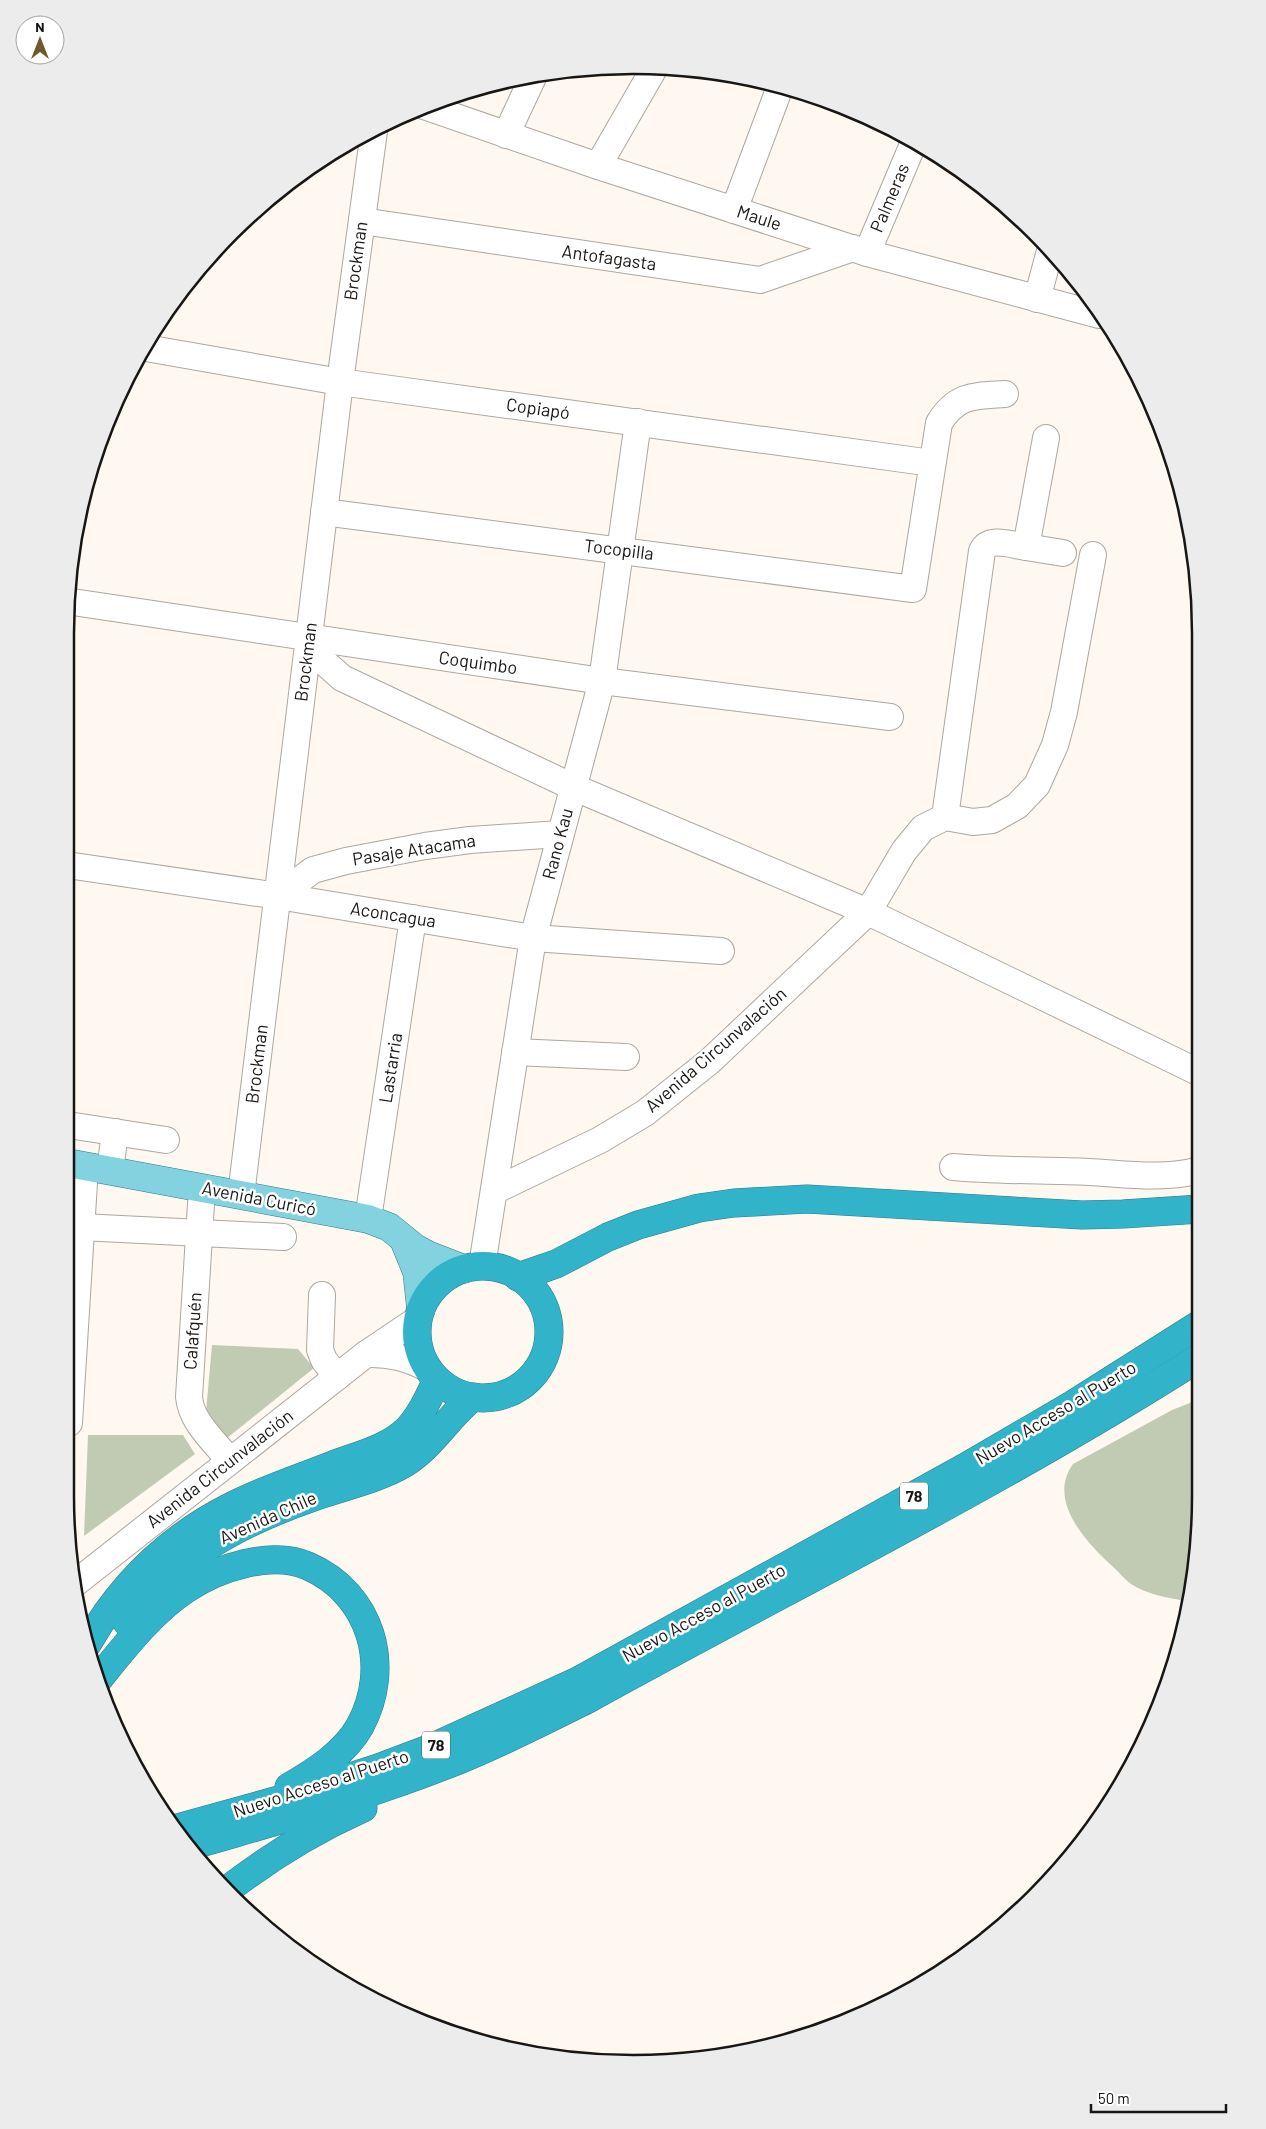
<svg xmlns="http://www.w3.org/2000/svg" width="1266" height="2129" font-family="Barlow,sans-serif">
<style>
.green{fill:#c1cbb3}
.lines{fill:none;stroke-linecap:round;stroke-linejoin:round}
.minor-casing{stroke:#aca7a0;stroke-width:28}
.major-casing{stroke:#287d8a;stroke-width:29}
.highway-casing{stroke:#287d8a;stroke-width:29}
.minor{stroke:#fff;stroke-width:26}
.major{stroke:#83d2df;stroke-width:28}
.highway{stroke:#31b4ca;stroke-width:28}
.labels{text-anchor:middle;stroke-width:5;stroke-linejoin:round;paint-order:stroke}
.shield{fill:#fff;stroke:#5d5c5a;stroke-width:1}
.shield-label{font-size:16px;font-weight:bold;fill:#181614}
.street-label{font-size:18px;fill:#181614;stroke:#fff}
.rim{fill:none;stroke:#181614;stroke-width:2.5}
</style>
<rect width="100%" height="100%" fill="#fef8f1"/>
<g class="green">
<path d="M212,1345l86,4 16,19 -88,71 -20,-27z"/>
<path d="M1200,1399v134l-14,68c-18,-3 -40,-7 -55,-17 -7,-5 -13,-13 -20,-19 -26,-24 -64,-65 -38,-101l99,-54z"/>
<path d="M88,1435h95l12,19 -111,82z"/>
</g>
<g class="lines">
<g class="minor-casing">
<g id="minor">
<path d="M424,106l174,60 269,87 232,62"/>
<path d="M506,135l28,-60"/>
<path d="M598,166l57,-99"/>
<path d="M734,210l46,-123"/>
<path d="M362,221l398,59 93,-32"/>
<path d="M867,253l47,-111"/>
<path d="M1037,299l13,-48"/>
<path d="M146,348l194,34 592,81"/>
<path d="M324,512l589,77 26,-166c18,-29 35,-27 66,-29"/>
<path d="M1026,547l37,6"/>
<path d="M66,601l536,80 288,36"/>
<path d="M309,638l14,23 19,17 231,109 295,125 332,161"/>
<path d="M945,817l28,5 19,-2 25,-14 20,-21 18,-40 9,-33 29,-157"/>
<path d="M67,865l211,31 255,42 188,13"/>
<path d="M278,896l35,-26 33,-9 79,-15 45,-6 90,-6"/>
<path d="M515,1052l111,5"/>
<path d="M68,1125l98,15"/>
<path d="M953,1167c45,4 91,3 136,5 37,2 74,8 111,-2"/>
<path d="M110,1171l5,-39"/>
<path d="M202,1188l-13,209c2,25 26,45 41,64"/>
<path d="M494,1191l106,-51 45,-27 65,-52 158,-149 36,-61 19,-23 22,-11 37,-266c7,-15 30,-6 44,-4l20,-109"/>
<path d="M241,1195l99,-813 34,-251"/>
<path d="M368,1219l45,-301"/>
<path d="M81,1227l202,10"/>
<path d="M482,1266l51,-328 69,-257 36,-259"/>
<path d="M322,1295l-2,55 4,10 13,17"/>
<path d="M366,1354c23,-1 41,4 61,14"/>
<path d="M69,1423l16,-256"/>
<path d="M73,1585l293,-231 52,-35"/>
</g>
</g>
<g class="major-casing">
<g id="major">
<path d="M68,1163l300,56 21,8 26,21 13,7 36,14"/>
<path d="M404,1240l13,32 4,37"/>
</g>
</g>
<g class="highway-casing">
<g id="highway">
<circle cx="483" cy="1332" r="66"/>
<path d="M518,1277l38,-13 52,-27 30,-12 61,-17 35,-5 73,-4 275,16 41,-1 77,-5"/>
<path d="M127,1622c50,-66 111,-99 189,-126 29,-10 62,-17 89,-33 27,-17 43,-46 68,-66"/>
<path d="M87,1644c35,-61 84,-108 147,-139 32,-16 66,-27 99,-40 26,-10 55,-16 75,-36 13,-14 21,-32 29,-49"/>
<path d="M96,1682c27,-33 54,-69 90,-93 31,-21 85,-39 122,-23 64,28 84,101 52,160 -15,27 -45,46 -71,61"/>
<path d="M174,1829l108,-30 96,-31 53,-20 147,-67 386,-213 108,-63 128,-81"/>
<path d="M187,1847c92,-27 186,-52 274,-88 44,-18 85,-39 127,-60 204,-113 415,-216 612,-342"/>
<path d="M226,1891c42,-33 88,-61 137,-83"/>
</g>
</g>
<use href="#minor" class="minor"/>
<use href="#major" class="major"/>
<use href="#highway" class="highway"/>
</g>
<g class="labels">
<g class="shield">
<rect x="900" y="1482.5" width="28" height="27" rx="4"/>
<rect x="422" y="1731.5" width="28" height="27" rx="4"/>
</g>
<g class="shield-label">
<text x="914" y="1502">78</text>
<text x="436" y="1751">78</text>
</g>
<g class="street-label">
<text transform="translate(890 198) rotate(-67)" y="6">Palmeras</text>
<text transform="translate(759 218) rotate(18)" y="6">Maule</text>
<text transform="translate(609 258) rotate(8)" y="6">Antofagasta</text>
<text transform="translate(356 261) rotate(-82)" y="6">Brockman</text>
<text transform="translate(538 409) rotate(8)" y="6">Copiapó</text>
<text transform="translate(619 550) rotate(7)" y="6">Tocopilla</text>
<text transform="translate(306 662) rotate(-83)" y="6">Brockman</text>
<text transform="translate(478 663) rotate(8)" y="6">Coquimbo</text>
<text transform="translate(558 844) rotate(-75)" y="6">Rano Kau</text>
<text transform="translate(414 850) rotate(-9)" y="6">Pasaje Atacama</text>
<text transform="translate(393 915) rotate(9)" y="6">Aconcagua</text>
<text transform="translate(716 1050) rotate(-41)" y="6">Avenida Circunvalación</text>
<text transform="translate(257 1064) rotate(-83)" y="6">Brockman</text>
<text transform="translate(391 1068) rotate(-81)" y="6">Lastarria</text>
<text transform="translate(259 1199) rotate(11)" y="6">Avenida Curicó</text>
<text transform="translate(193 1331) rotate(-86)" y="6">Calafquén</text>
<text transform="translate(1056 1413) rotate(-31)" y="6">Nuevo Acceso al Puerto</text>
<text transform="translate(220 1469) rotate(-38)" y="6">Avenida Circunvalación</text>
<text transform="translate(268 1518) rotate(-24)" y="6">Avenida Chile</text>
<text transform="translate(704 1613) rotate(-29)" y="6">Nuevo Acceso al Puerto</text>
<text transform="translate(321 1784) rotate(-18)" y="6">Nuevo Acceso al Puerto</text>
</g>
</g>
<path d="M0 0H1266V2129H0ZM633 74H633A559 559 0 0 1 1192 633V1496A559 559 0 0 1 633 2055H633A559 559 0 0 1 74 1496V633A559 559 0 0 1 633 74Z" fill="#edecec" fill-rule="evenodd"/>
<path class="rim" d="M633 74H633A559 559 0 0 1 1192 633V1496A559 559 0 0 1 633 2055H633A559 559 0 0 1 74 1496V633A559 559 0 0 1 633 74Z"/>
<g transform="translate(40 40)"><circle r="24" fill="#ffffff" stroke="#a3a2a1"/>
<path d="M0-4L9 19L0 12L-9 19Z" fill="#6d5a28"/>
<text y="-8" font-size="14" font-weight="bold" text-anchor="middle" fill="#181614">N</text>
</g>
<path d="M1091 2104v8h135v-8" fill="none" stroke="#181614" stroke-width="2.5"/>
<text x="1098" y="2104" font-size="15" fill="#181614" stroke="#ffffff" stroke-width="4" paint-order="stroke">50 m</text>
</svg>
